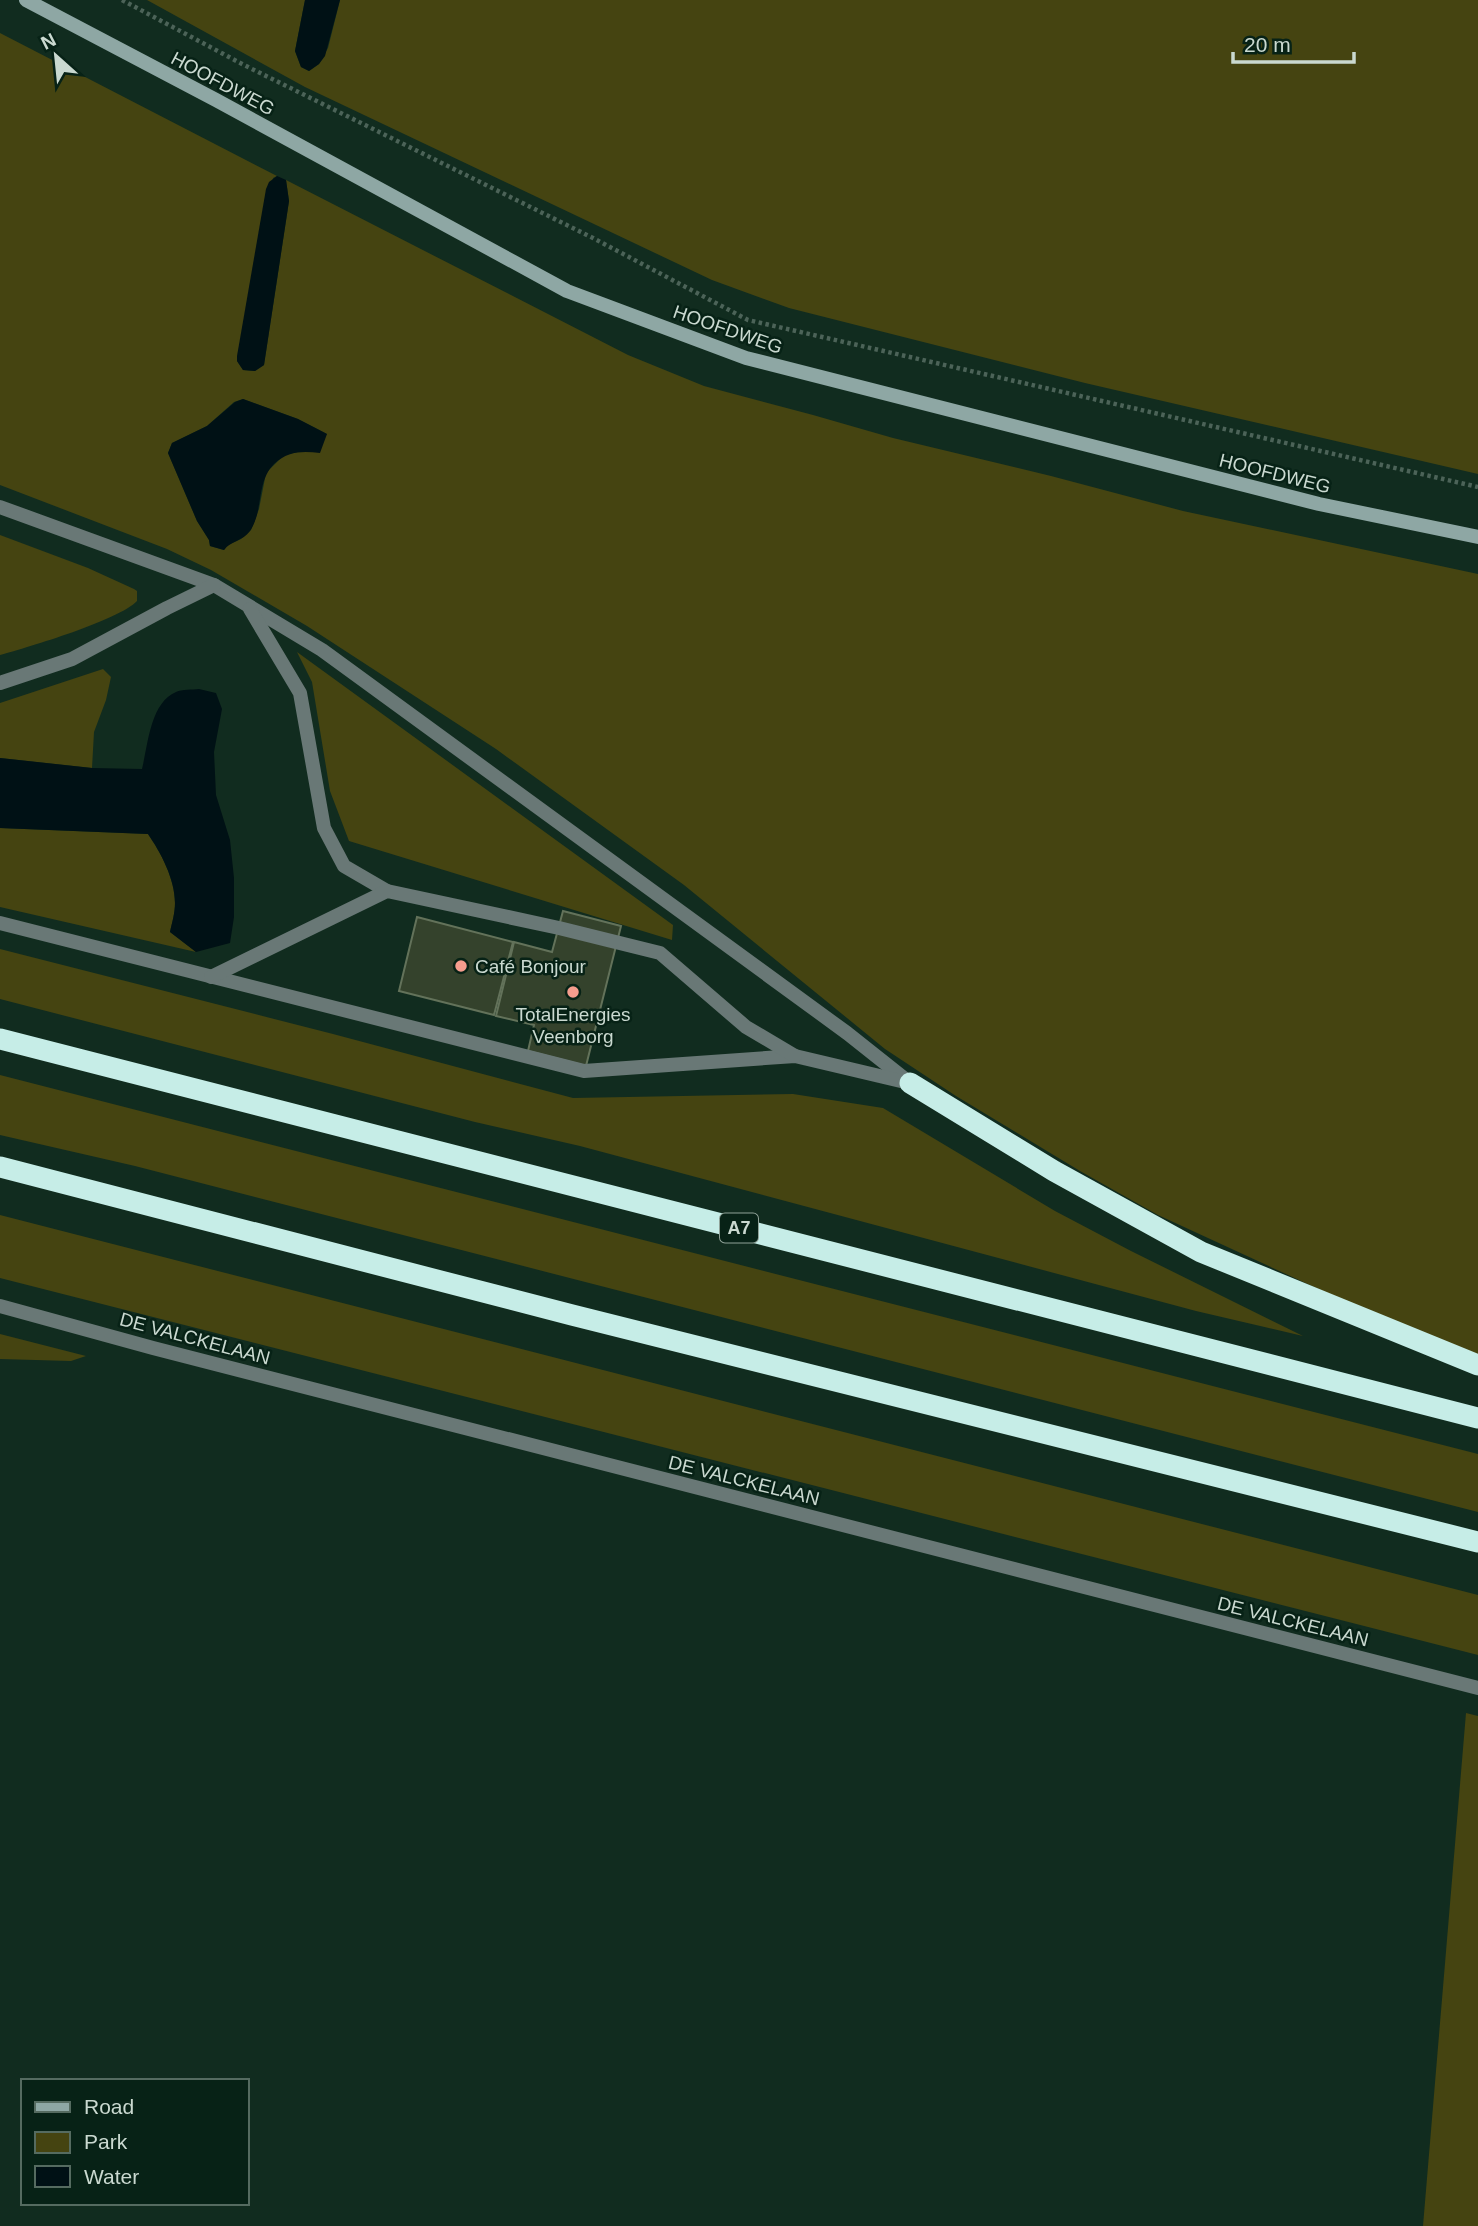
<svg xmlns="http://www.w3.org/2000/svg" width="1478" height="2226" font-family="Arial,sans-serif">
<style>
.green{fill:#454411;fill-rule:evenodd}
.water{fill:#001115}
.building{fill:#34422c;stroke:#63725a;stroke-width:2}
.lines{fill:none;stroke-linecap:round;stroke-linejoin:round}
.path{stroke:#4c6358;stroke-width:4.5;stroke-dasharray:3.5 3.5;stroke-linecap:butt}
.lane{stroke:#697876;stroke-width:14}
.street{stroke:#697876;stroke-width:14}
.secondary{stroke:#8ea7a4;stroke-width:14}
.highway{stroke:#c6ede7;stroke-width:21}
.poi-dot{fill:#f59d8e;stroke:#072216;stroke-width:2.5}
.labels{text-anchor:middle;stroke-width:5;stroke-linejoin:round;paint-order:stroke}
.shield{fill:#072216;stroke:#90a298;stroke-width:2}
.shield-label{font-size:18px;font-weight:bold;fill:#cad9d0}
.street-label{font-size:19px;fill:#cad9d0;stroke:#072216}
.poi-label{font-size:19px;fill:#cad9d0;stroke:#072216;text-anchor:start}
</style>
<rect width="100%" height="100%" fill="#112c1f"/>
<g class="green">
<path d="M147,0h158l-10,51 6,16 8,4 10,-7 9,-16 12,-48h1138v474l-393,-91 -296,-75 -77,-28 -407,-193z"/>
<path d="M0,33l277,143 -4,2 -36,183 6,9 12,1 9,-6 25,-164 -3,-21 342,175 76,31 109,29 80,23 158,38 132,35 295,63v782l-153,-64 -167,-77 -78,-44 -124,-75 -71,-47 -201,-164 -188,-136 -189,-123 -96,-56 -44,-21 -167,-64zM243,399l55,20 29,15 -24,17 -19,4 -18,18 -7,36 -8,21 -10,9 -13,6 -4,5 -14,-4 -1,-6 -12,-19 -29,-68 4,-10 35,-17 27,-24z"/>
<path d="M0,535l88,33 46,21 3,2v10c-18,19 -108,46 -137,54z"/>
<path d="M297,652l376,273 -1,15 -323,-99 -19,-50 -18,-109z"/>
<path d="M103,669l8,8 -5,23 -12,32 -2,36 -92,-10v-55z"/>
<path d="M0,828l148,6c13,19 27,45 27,69 0,10 -3,20 -5,29l26,20 -196,-45z"/>
<path d="M0,949l333,85 240,64 220,-4 90,14 172,103 76,40 172,85 -107,-25 -616,-165 -105,-24 -475,-123z"/>
<path d="M0,1075l1478,379v58l-1343,-346 -135,-31z"/>
<path d="M0,1215l1478,380v60l-1478,-377z"/>
<path d="M0,1334l86,22 -15,5 -71,-2z"/>
<path d="M1466,1713l12,3v510h-55z"/>
</g>
<g class="water">
<path d="M305,0h35l-15,56 -6,8 -10,7 -8,-4 -6,-16z"/>
<path d="M277,176l9,4 3,21 -25,164 -9,6 -12,-1 -6,-9v-5l29,-167 3,-7z"/>
<path d="M243,399l55,20 29,15 -7,19c-18,-2 -32,-2 -46,11 -18,18 -10,46 -24,67 -7,10 -20,10 -26,19l-14,-4 -1,-6 -12,-19 -29,-68 4,-10 35,-17 28,-24z"/>
<path d="M199,689l17,4 6,16 -8,43 2,43 14,45 4,38v39l-4,26 -34,9 -26,-20c2,-9 5,-19 5,-29 0,-24 -14,-50 -27,-69l-148,-6v-70l92,10 50,1c6,-24 8,-66 34,-77 6,-3 16,-2 23,-3z"/>
</g>
<g class="building">
<path d="M563,911l58,15 -35,140 -58,-15 6,-26 -38,-9 18,-74 38,10z"/>
<path d="M417,917l96,25 -19,73 -95,-24z"/>
</g>
<g class="lines">
<path class="path" d="M122,0l122,65 349,173 155,82 730,167"/>
<g class="lane">
<path d="M0,507l214,78 108,65 525,383 63,50"/>
<path d="M250,609l50,84 24,135 20,38 43,25"/>
<path d="M0,683l72,-24 95,-51 47,-23"/>
<path d="M0,923l584,148 211,-15 110,26"/>
<path d="M211,977l176,-86 172,37 101,25 86,74 49,29"/>
</g>
<path class="street" d="M0,1306l153,42 1325,340"/>
<path class="secondary" d="M26,0l190,100 351,191 179,67 573,146 159,33"/>
<g class="highway">
<path d="M0,1039l1478,379"/>
<path d="M910,1083l144,88 147,81 277,113"/>
<path d="M0,1167l572,148 906,227"/>
</g>
</g>
<g class="poi-dot">
<circle cx="461" cy="966" r="7"/>
<circle cx="573" cy="992" r="7"/>
</g>
<g class="labels">
<rect class="shield" x="720" y="1213.5" width="38" height="29" rx="5"/>
<g class="shield-label">
<text x="739" y="1234">A7</text>
</g>
<g class="street-label">
<text transform="translate(223 83) rotate(28)" y="7">HOOFDWEG</text>
<text transform="translate(728 329) rotate(19)" y="7">HOOFDWEG</text>
<text transform="translate(1275 473) rotate(14)" y="7">HOOFDWEG</text>
<text transform="translate(195 1338) rotate(15)" y="7">DE VALCKELAAN</text>
<text transform="translate(744 1480) rotate(14)" y="7">DE VALCKELAAN</text>
<text transform="translate(1293 1621) rotate(14)" y="7">DE VALCKELAAN</text>
</g>
<g class="poi-label">
<text x="475" y="973">Café Bonjour</text>
<text x="573" y="1021" text-anchor="middle">TotalEnergies<tspan x="573" dy="22">Veenborg</tspan></text>
</g>
</g>
<rect x="21" y="2079" width="228" height="126" fill="#072216" stroke="#556b60" stroke-width="2"/>
<rect x="35" y="2102" width="35" height="10" fill="#8ea7a4" stroke="#556b60" stroke-width="2"/>
<text x="84" y="2114" font-size="21" fill="#cad9d0">Road</text>
<rect x="35" y="2132" width="35" height="21" fill="#454411" stroke="#556b60" stroke-width="2"/>
<text x="84" y="2149" font-size="21" fill="#cad9d0">Park</text>
<rect x="35" y="2166" width="35" height="21" fill="#001115" stroke="#556b60" stroke-width="2"/>
<text x="84" y="2184" font-size="21" fill="#cad9d0">Water</text>
<g transform="translate(56 56) rotate(333)" stroke="#072216" stroke-width="5" paint-order="stroke">
<path d="M0-5L12 26L0 18L-12 26Z" fill="#cad9d0"/>
<text y="-10" font-size="19" font-weight="bold" text-anchor="middle" fill="#cad9d0">N</text>
</g>
<path d="M1233 52v10h121v-10" fill="none" stroke="#cad9d0" stroke-width="3.5"/>
<text x="1244" y="52" font-size="21" fill="#cad9d0" stroke="#072216" stroke-width="5" paint-order="stroke">20 m</text>
</svg>
